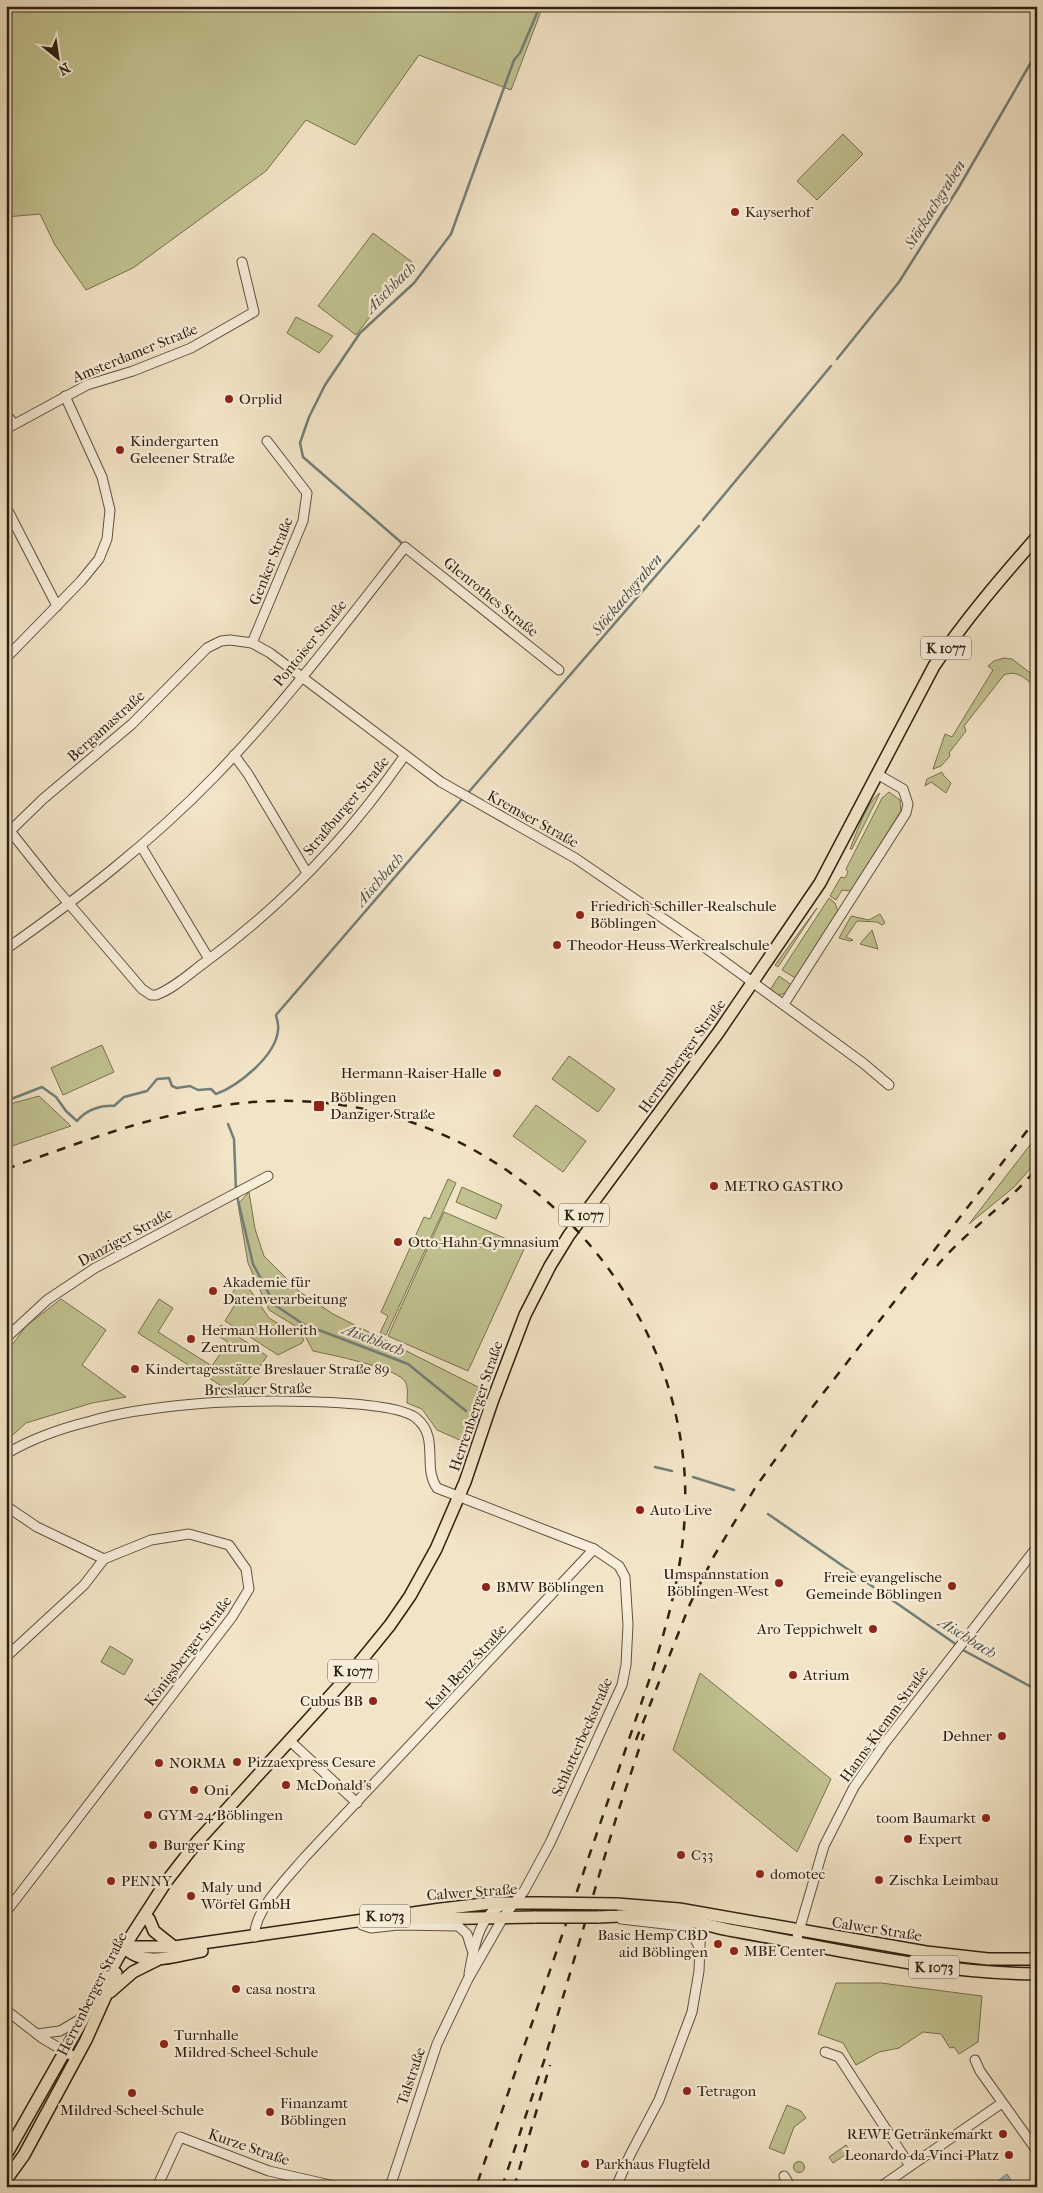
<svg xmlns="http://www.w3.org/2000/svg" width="1043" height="2193" font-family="'IM FELL French Canon',serif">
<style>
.green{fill:#c1c290;stroke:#787150}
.water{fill:#9fbcbe;stroke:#727e78}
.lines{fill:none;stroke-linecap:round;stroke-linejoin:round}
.stream{stroke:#727e78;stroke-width:2.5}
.minor-casing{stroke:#5f513e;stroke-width:11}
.major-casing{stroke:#2e2010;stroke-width:14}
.minor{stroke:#f7edda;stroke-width:9}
.major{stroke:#f2e4c6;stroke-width:11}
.rail{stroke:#2e2010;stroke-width:2.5;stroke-dasharray:9 9;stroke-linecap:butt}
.major-bridge-casing{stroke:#2e2010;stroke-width:14;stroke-linecap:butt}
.major-bridge{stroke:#f2e4c6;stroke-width:11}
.poi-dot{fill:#8f2418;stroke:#f7edda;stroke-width:2}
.labels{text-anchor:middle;stroke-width:4.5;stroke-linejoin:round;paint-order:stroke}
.shield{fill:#f7edda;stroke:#6a5e4d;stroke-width:1}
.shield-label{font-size:14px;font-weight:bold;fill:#2e2010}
.poi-label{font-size:15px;fill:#2e2010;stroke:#f7edda;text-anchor:start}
.street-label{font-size:15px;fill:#2e2010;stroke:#f7edda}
.water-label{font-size:16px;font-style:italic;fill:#504f44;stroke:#f7edda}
</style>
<rect width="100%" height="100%" fill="#f2e4c6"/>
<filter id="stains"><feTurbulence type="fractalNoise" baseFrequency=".004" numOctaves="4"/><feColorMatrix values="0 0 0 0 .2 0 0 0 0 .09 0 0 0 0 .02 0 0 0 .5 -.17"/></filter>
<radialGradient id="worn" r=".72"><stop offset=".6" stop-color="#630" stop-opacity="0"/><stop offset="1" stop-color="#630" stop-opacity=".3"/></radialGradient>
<g class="green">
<path d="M6,6h537l-32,84 -92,-35 -64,90 -49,-25 -40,51 -133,97 -47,22 -31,-45 -15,-31 -34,3z"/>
<path d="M843,134l20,20 -46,46 -20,-19z"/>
<path d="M373,233l39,29 -56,73 -38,-29z"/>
<path d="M296,317l37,19 -14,17 -32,-20z"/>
<path d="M1004,658l8,1 25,19v10c-10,-8 -20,-19 -33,-13l-40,51 2,5 -17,22 1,3 -9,10 -8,3 12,-35 7,3 41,-67 -5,-4 6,-5z"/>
<path d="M942,772l2,4 7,7 -5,10 -15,-11 -6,4 2,-7z"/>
<path d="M889,792l11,8 1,11 -50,80 -9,-1 -6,10 -6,-4 11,-19 4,1 3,-6 -2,-3 36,-71z"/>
<path d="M880,793l-28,56h-2c6,-15 17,-48 30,-56z"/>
<path d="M829,898l6,5 3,9 -41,67 -15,-9z"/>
<path d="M817,908l-39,59 -3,-2z"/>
<path d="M880,914l5,9 -3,2 -5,-3 -20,-1 -11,16 7,3 -3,1 -11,-3 12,-22 18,4z"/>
<path d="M872,930l6,19 -18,-5z"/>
<path d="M779,976l14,10 -6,7 -9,2 -8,-5z"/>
<path d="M102,1045l12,27 -51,23 -12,-27z"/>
<path d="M569,1056l46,33 -17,23 -46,-33z"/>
<path d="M39,1096l32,30 -65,22v-43z"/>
<path d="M536,1105l50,36 -23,31 -50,-36z"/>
<path d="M1037,1136v25l-23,26 -45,37z"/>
<path d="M448,1179l8,4 -70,152 -6,-2 8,-17 -7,-4 43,-95 6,2z"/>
<path d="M462,1187l40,18 -6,14 -40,-17z"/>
<path d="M249,1192l6,37 9,27 36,36 33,22 147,74 -18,53 -25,-11 -15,-21 -15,-6c0,-6 2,-17 -3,-23 -12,-13 -72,-25 -91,-29l-11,-21 -33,-20 -21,-47 -10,-59z"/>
<path d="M444,1212l81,35 -57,124 -80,-35z"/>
<path d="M242,1278l27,40 35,21 -2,4 -24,12 -53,-34 11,-18 -7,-5z"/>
<path d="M61,1299l45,31 -24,35 44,32 -34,6 -66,20 -20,18v-88l20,-27z"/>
<path d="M159,1299l14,9 -15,24 54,34 16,-24 -13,-8 6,-9 46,31 -10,15 -15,15 -19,1 -85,-54z"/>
<path d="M110,1646l23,14 -9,15 -23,-13z"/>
<path d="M700,1673l131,106 -34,73 -124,-102z"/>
<path d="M836,1983h45l101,13 -4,46 -19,12 -5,-7 -4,1 -9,-14 -18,-2 -24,16 -20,4 -23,13 -13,-22 -25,-9z"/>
<path d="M787,2105l14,6 5,7 -12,9 -10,27 -15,-6z"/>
<path d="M846,2145l5,6 -18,12 -4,-6z"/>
<circle cx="799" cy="2167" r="5.5"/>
</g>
<path class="water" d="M1007,2174l4,6 -9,7h-12z"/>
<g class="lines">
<g class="stream">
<path d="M837,359l62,-77 60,-95 78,-135"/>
<path d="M703,520l128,-154"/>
<path d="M403,544l-100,-87 -3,-14 9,-26 16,-32 35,-52 54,-50 37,-49 63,-174 6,-7 20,-47"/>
<path d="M467,794l232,-268"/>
<path d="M6,1101l36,-14 14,10 10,14 11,10c9,-11 23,-16 37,-15l10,-9 23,-6 10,-12 12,-1 3,8 5,2 13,-2 8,4 13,-1 5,5c22,-8 60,-38 62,-64 1,-4 -1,-11 -2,-15l187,-217"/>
<path d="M228,1124l6,15 2,52"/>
<path d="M237,1196l16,68 22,41 28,19 105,40 58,47"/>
<path d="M655,1467l17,4"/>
<path d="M693,1477l41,13"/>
<path d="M768,1514l189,131"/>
<path d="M961,1649l76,41"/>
</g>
<g class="minor-casing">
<g id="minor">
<path d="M6,330l1,-8"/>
<path d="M6,414l7,9"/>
<path d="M6,429l81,-44 46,-14 58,-23 63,-36 -12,-50"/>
<path d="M6,507l51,99"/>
<path d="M252,643l51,-122 4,-28 -40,-52"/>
<path d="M6,658l75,-77 18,-22 8,-20 3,-29 -8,-33 -37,-81"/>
<path d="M234,755l14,19 59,99"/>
<path d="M405,755c-55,80 -123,151 -201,208 -15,11 -31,26 -48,32h-5l-9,-6 -89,-104 -43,-54 33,-32 89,-75 75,-76 14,-7 9,-1 22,3 18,10 171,129 134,76 124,85 164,120 26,22"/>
<path d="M141,846l68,113"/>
<path d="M6,949c74,-52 145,-107 208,-172 69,-71 130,-152 191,-230l154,123"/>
<path d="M784,1004l122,-191 2,-9 -5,-15 -26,-15"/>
<path d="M6,1338l41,-38 48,-32 173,-92"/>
<path d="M6,1454c25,-15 56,-26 85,-33 33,-10 70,-14 104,-17 38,-4 195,-7 221,14 24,19 6,49 21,70l157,61 25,17 6,11 3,48 -2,40 -4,20 -72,158 -26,48 -20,25 -36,63 -31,65 -47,143"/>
<path d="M6,1506l31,21 67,32 47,-19 38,-6 40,11 17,24 3,20 -17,28 -226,295"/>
<path d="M6,1657l78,-72 20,-26"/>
<path d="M290,1741l67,62"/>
<path d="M621,1919l61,7 8,4 9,17"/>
<path d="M362,1925l9,3 27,-3 60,1 9,8 5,16"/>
<path d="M255,1937c-3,-25 35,-62 50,-80l289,-308"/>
<path d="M796,1941l28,-95 30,-59 30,-43 153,-197"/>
<path d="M469,1974c4,-23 10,-64 38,-70"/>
<path d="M6,2010l36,28 34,20"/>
<path d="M37,2034l23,-3 22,-13"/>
<path d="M825,2052l14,5 71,109"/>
<path d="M975,2060l5,11 57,80"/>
<path d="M784,2176l7,11"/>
<path d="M157,2187l23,-50 89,34 70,16"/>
<path d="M616,2187l14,-32 29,-55 33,-88 7,-41 2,-52"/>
<path d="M880,2187l122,-84"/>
</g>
</g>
<g class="major-casing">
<g id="major">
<path d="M617,1904l62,5 247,43 62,7h49"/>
<path d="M598,1917l42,-2 30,2c20,3 39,9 59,13 103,18 203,43 308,44"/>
<path d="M149,1919l5,12 20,16"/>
<path d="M413,1919l123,-2"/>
<path d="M124,1947h50l267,-38 51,-6h50"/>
<path d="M124,1947c21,22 52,8 78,4"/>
<path d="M110,1992l23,-20 24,-12"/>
<path d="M6,2155l118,-208 42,-65 31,-40 154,-169 39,-48 20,-29 26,-47 29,-67 27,-80 33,-87 25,-49 19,-31 149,-202 102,-150 114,-217c31,-46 66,-87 103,-129"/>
<path d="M6,2180l18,-25 62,-115 30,-67"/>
</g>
</g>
<use href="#minor" class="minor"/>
<use href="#major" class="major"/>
<g class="rail">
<path d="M6,1169c95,-34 188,-71 291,-68 199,6 369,168 387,365 6,71 -10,136 -31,203l-177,518"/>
<path d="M937,1266c30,-36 70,-61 100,-98"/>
<path d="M636,1740l54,-136 24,-48 41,-68 59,-83 223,-287"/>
<path d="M502,2187l42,-126 73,-246 27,-81"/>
<path d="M514,2187l36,-122"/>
</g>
<g class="major-bridge-casing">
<g id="major-bridge">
<path d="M542,1903l75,1"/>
<path d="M536,1917h62"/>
</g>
</g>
<use href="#major-bridge" class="major-bridge"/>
</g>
<g class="poi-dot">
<circle cx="735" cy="212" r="5"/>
<circle cx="229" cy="399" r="5"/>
<circle cx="120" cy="450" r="5"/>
<circle cx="580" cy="915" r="5"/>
<circle cx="557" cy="945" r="5"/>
<circle cx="497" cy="1073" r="5"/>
<rect x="313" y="1100" width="12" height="12" rx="2.5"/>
<circle cx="714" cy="1186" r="5"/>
<circle cx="398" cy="1242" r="5"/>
<circle cx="213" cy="1291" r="5"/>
<circle cx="191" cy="1339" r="5"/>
<circle cx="135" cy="1369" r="5"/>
<circle cx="640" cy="1510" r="5"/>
<circle cx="779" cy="1583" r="5"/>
<circle cx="952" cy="1586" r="5"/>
<circle cx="486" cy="1587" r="5"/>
<circle cx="873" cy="1629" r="5"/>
<circle cx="793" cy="1675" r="5"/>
<circle cx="373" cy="1701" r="5"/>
<circle cx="1002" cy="1736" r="5"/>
<circle cx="237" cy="1762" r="5"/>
<circle cx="159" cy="1763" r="5"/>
<circle cx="286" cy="1785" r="5"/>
<circle cx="194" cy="1790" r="5"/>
<circle cx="148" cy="1815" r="5"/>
<circle cx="986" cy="1818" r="5"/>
<circle cx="908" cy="1839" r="5"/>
<circle cx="153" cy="1845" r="5"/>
<circle cx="681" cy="1855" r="5"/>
<circle cx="760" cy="1874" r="5"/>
<circle cx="879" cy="1880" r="5"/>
<circle cx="111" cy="1881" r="5"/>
<circle cx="191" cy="1896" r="5"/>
<circle cx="718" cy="1944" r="5"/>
<circle cx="734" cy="1951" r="5"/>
<circle cx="236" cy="1989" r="5"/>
<circle cx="164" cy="2044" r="5"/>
<circle cx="687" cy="2091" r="5"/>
<circle cx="132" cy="2093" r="5"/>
<circle cx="270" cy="2112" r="5"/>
<circle cx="1003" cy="2134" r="5"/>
<circle cx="1009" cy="2155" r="5"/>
<circle cx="585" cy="2164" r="5"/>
</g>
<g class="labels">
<g class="shield">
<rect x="921" y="636.5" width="50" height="23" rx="4"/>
<rect x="559" y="1203.5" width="50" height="23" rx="4"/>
<rect x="328" y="1659.5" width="50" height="23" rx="4"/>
<rect x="360" y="1904.5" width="50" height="23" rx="4"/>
<rect x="909" y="1955.5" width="50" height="23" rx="4"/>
</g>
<g class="shield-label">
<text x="946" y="653">K 1077</text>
<text x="584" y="1220">K 1077</text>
<text x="353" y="1676">K 1077</text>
<text x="385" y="1921">K 1073</text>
<text x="934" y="1972">K 1073</text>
</g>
<g class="poi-label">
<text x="745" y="217">Kayserhof</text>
<text x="239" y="404">Orplid</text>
<text x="130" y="446">Kindergarten<tspan x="130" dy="17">Geleener Straße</tspan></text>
<text x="590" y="911">Friedrich-Schiller-Realschule<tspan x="590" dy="17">Böblingen</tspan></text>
<text x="567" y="950">Theodor-Heuss-Werkrealschule</text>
<text x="487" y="1078" text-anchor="end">Hermann-Raiser-Halle</text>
<text x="330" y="1102">Böblingen<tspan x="330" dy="17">Danziger Straße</tspan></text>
<text x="724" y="1191">METRO GASTRO</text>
<text x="408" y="1247">Otto-Hahn-Gymnasium</text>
<text x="223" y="1287">Akademie für<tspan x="223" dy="17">Datenverarbeitung</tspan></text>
<text x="201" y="1335">Herman Hollerith<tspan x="201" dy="17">Zentrum</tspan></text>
<text x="145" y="1374">Kindertagesstätte Breslauer Straße 89</text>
<text x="650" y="1515">Auto Live</text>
<text x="769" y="1579" text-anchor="end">Umspannstation<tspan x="769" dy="17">Böblingen-West</tspan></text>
<text x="942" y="1582" text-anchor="end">Freie evangelische<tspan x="942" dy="17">Gemeinde Böblingen</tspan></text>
<text x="496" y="1592">BMW Böblingen</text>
<text x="863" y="1634" text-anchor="end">Aro Teppichwelt</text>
<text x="803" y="1680">Atrium</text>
<text x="363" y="1706" text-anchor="end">Cubus BB</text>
<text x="992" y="1741" text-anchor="end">Dehner</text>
<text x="247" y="1767">Pizzaexpress Cesare</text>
<text x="169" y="1768">NORMA</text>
<text x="296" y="1790">McDonald's</text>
<text x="204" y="1795">Oni</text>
<text x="158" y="1820">GYM-24 Böblingen</text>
<text x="976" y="1823" text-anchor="end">toom Baumarkt</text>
<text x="918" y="1844">Expert</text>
<text x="163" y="1850">Burger King</text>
<text x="691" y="1860">C33</text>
<text x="770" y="1879">domotec</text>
<text x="889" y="1885">Zischka Leimbau</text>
<text x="121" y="1886">PENNY</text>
<text x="201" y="1892">Maly und<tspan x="201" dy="17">Wörfel GmbH</tspan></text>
<text x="708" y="1940" text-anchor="end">Basic Hemp CBD<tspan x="708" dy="17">aid Böblingen</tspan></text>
<text x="744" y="1956">MBE Center</text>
<text x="246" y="1994">casa nostra</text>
<text x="174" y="2040">Turnhalle<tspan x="174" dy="17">Mildred-Scheel-Schule</tspan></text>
<text x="697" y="2096">Tetragon</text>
<text x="280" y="2108">Finanzamt<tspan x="280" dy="17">Böblingen</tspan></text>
<text x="132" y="2115" text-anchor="middle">Mildred-Scheel-Schule</text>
<text x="993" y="2139" text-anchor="end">REWE Getränkemarkt</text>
<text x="999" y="2160" text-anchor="end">Leonardo-da-Vinci-Platz</text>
<text x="595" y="2169">Parkhaus Flugfeld</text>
</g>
<g class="street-label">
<text transform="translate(135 353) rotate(-22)" y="5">Amsterdamer Straße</text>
<text transform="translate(271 561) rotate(-68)" y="5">Genker Straße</text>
<text transform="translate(491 597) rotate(39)" y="5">Glenrothes Straße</text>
<text transform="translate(310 643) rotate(-51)" y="5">Pontoiser Straße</text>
<text transform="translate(106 726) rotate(-42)" y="5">Bergamastraße</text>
<text transform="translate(346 806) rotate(-50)" y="5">Straßburger Straße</text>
<text transform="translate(533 819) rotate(29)" y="5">Kremser Straße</text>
<text transform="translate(682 1056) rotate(-54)" y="5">Herrenberger Straße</text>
<text transform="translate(125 1237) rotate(-29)" y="5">Danziger Straße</text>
<text transform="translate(258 1389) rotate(-1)" y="5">Breslauer Straße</text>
<text transform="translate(476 1406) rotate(-71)" y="5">Herrenberger Straße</text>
<text transform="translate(188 1651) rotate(-53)" y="5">Königsberger Straße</text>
<text transform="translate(466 1667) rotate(-47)" y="5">Karl-Benz-Straße</text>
<text transform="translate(884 1724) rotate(-54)" y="5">Hanns-Klemm-Straße</text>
<text transform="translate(582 1737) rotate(-66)" y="5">Schlotterbeckstraße</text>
<text transform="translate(472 1892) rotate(-4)" y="5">Calwer Straße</text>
<text transform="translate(877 1929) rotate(9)" y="5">Calwer Straße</text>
<text transform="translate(92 1994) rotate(-63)" y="5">Herrenberger Straße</text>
<text transform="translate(411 2076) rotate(-71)" y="5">Talstraße</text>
<text transform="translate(249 2147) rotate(19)" y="5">Kurze Straße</text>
</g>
<g class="water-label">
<text transform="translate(934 204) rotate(-58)" y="6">Stöckachgraben</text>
<text transform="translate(390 287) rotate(-45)" y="6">Aischbach</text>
<text transform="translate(626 594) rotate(-50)" y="6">Stöckachgraben</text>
<text transform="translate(379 879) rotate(-49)" y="6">Aischbach</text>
<text transform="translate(374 1339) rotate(21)" y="6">Aischbach</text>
<text transform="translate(968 1637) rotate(32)" y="6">Aischbach</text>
</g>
</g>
<rect width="1043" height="2193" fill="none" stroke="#f2e4c6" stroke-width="25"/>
<rect x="8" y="8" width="1028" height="2178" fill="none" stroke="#2e2010" stroke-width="2.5"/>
<rect x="12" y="12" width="1018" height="2168" fill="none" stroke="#2e2010"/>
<g transform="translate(58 58) rotate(150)" stroke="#f7edda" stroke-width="4" paint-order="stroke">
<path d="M0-4L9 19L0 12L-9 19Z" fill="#2e2010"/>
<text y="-8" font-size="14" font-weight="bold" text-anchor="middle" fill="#2e2010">N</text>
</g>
<rect width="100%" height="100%" filter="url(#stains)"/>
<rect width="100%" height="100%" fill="url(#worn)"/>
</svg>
